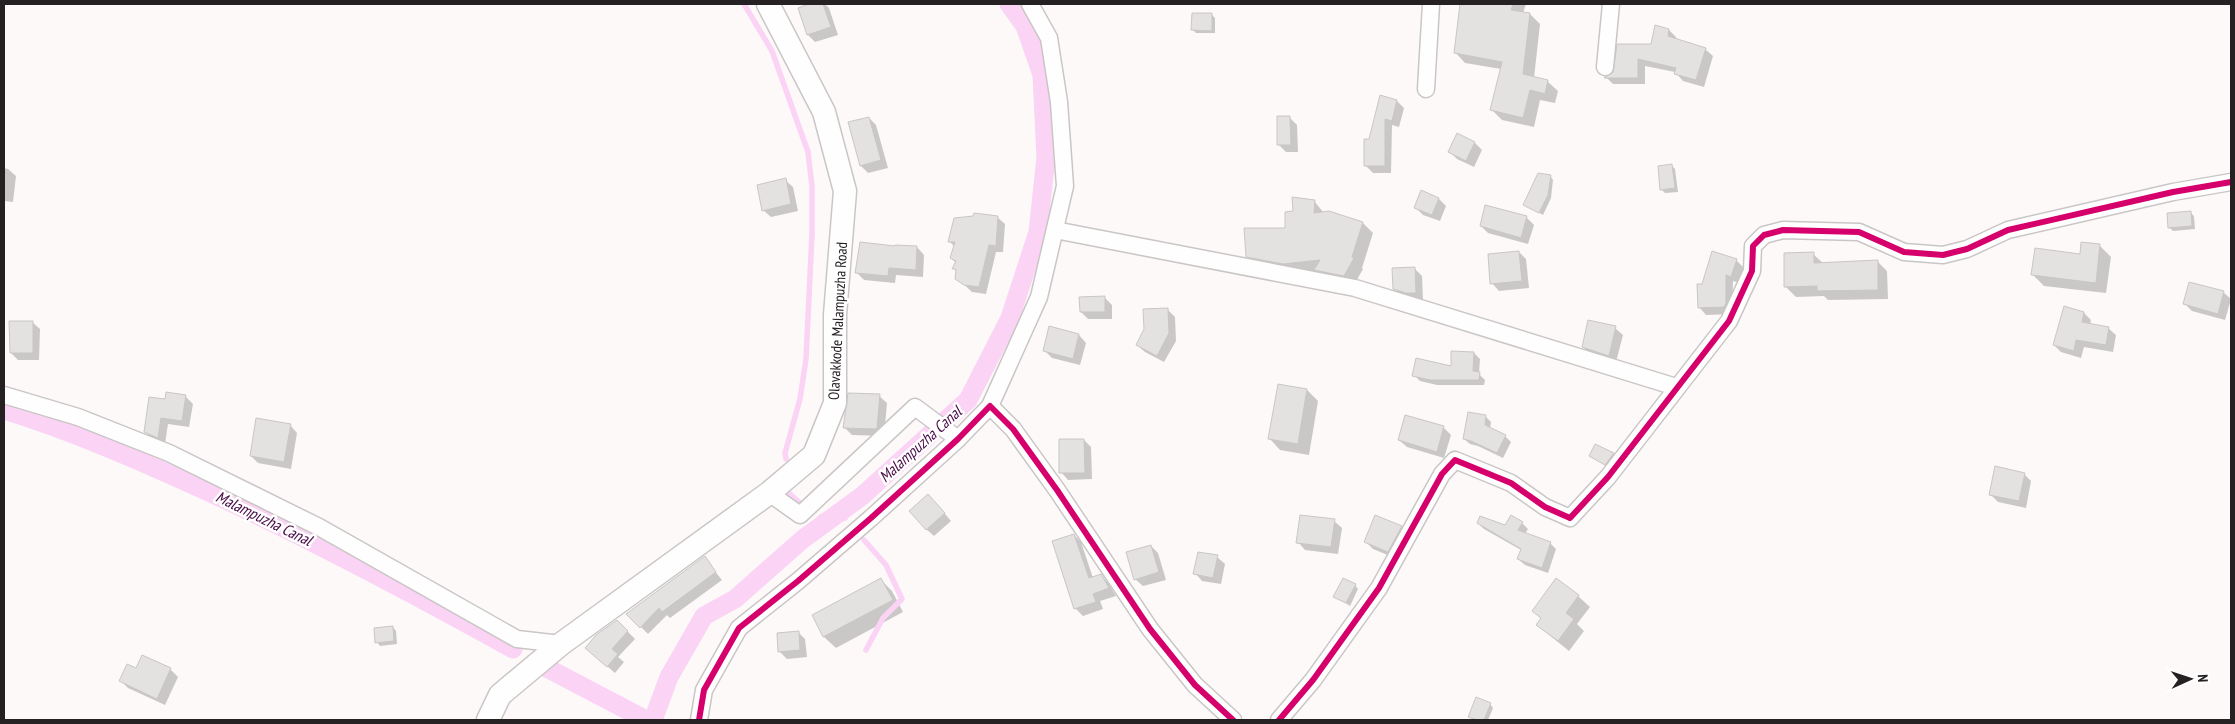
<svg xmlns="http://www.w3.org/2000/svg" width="2235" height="724" font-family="'PT Sans Narrow',sans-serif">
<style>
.shadow{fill:#0003}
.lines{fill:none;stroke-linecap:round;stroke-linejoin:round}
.stream{stroke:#fad3f5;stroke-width:5.5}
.canal{stroke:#fad3f5;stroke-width:19}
.building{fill:#e4e1e1;stroke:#c9c6c5}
.minor-casing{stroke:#cac6c6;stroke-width:19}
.secondary-casing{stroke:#cac6c6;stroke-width:25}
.minor{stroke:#fffefe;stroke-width:16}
.secondary{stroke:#fffefe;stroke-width:22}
.cycleway-casing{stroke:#fff;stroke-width:9}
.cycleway{stroke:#d6006c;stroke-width:6}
.labels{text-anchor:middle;stroke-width:5;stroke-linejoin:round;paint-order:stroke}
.street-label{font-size:15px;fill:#252122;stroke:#fff}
.water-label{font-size:16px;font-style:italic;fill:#4a0d49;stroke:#fff}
</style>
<rect width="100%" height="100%" fill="#fdf9f9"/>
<g class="shadow">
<path d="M813,4h12l4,4 9,27 -23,7 -7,-7 -9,-27z"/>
<path d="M1466,4h60l-3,9 7,1 10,10 -6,54 13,3 11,10 -3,12 -15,-3 -6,27 -32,-7 -11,-11 10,-40 -36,-6 -10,-11z"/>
<path d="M1211,14l4,4v15h-19l-3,-3z"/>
<path d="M1669,30l7,7v3l29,9 8,7 -9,31 -21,-6 -8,-9 -30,-6v18h-32l-7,-7 46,-32z"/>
<path d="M1397,101l7,7 -5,19 -7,-2 -1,48h-18l-8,-8 5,-24z"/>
<path d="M869,118l7,7 12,43 -20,5 -7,-7 -11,-43z"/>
<path d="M1290,118l7,7 1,27h-12l-8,-8z"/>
<path d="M1458,135l17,8 7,7 -8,17 -17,-8 -7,-7z"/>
<path d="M1672,166l3,3 3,23 -13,1 -3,-3 -3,-23z"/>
<path d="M4,168l4,1 8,7 -3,26 -9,-1z"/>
<path d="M1550,176l3,4 -2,18 -8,17 -18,-10z"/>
<path d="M785,180l8,7 5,24 -27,6 -8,-7z"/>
<path d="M1439,199l7,7 -6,15 -17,-6 -8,-8z"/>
<path d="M1314,201l10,12 39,10 10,10 -11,35 1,1 -9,16 -28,-5 -9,-9 -23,2 -37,-7 -10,-10 39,-27 8,-17z"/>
<path d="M2190,212l4,4 1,13 -22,2 -4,-4z"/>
<path d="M997,217l8,7 -2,28h-7l-10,42 -14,-2 -15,-14v-6l-3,-4 2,-5 -5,-5 4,-11 -6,-6z"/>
<path d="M1526,217l8,8 -6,19 -40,-11 -7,-7z"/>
<path d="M2100,246l11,11 -5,36 -62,-7 -11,-11z"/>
<path d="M917,247l7,8 -1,22 -27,-2 -1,8 -31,-3 -8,-8z"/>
<path d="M1519,252l7,7 3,29 -30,3 -7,-8z"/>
<path d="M1813,254l10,9 54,-2 10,10 1,28 -60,1 -4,-4 -28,1 -10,-10z"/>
<path d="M1736,260l8,8 -5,15 -6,-2 -1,33 -26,1 -7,-8 4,-22z"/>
<path d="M1414,268l8,8 1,24h-9l-12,-4 -8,-7z"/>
<path d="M2223,292l8,7 -6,21 -33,-9 -7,-7z"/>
<path d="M1104,297l8,8v14h-24l-7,-7z"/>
<path d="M1167,309l8,8 1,24 -12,21 -19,-10 -8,-7z"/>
<path d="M2084,313l7,7 -1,5 18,3 8,7 -3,17 -29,-5 -3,11 -20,-6 -7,-7z"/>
<path d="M32,322l8,7 -1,31h-21l-7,-7z"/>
<path d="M1615,328l8,7 -7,27 -25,-7 -8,-8z"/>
<path d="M1079,335l7,8 -6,22 -28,-7 -8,-8z"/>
<path d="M1474,353l6,6 -1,15 6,6 -1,5h-47l-17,-4 -6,-6 38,-7z"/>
<path d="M1307,390l11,11 -9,54 -29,-5 -11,-12z"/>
<path d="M185,396l8,8 -4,23 -21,-3 -3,20 -12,-4 -7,-8 20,-31z"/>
<path d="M879,396l8,7 -3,33 -32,-1 -8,-8z"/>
<path d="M1486,417l5,5 -1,7 15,7 6,6 -8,16 -25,-12 -8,-2 -6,-5z"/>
<path d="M290,425l7,8 -6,36 -33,-6 -7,-7z"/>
<path d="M1443,427l8,8 -7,23 -37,-11 -8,-7z"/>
<path d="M1084,440l7,7 1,32 -24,1 -7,-8z"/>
<path d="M1613,454l3,4 -7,9 -19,-11z"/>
<path d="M2024,474l7,7 -5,27 -28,-6 -7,-7z"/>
<path d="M936,503l15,18 -17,15 -8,-7z"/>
<path d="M1334,521l8,7 -4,26 -33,-4 -7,-8z"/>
<path d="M1478,523l27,4 17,-4 6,6 -3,5 25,9 6,6 -8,24 -23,-8 -7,-6 3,-9 -37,-21z"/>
<path d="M1401,527l8,7 -14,24 -22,-9 -7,-7z"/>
<path d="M1074,535l7,7 12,36 8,-3 7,8 8,13 -16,5 3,8 -20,7 -8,-8z"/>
<path d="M1151,546l7,7 8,27 -23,6 -8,-7z"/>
<path d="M1217,557l8,7 -4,20 -19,-3 -7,-8z"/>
<path d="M704,558l18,22 -52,38 -3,-3 -19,19 -20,-20z"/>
<path d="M880,579l12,12 11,21 -67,36 -12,-11 -11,-21z"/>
<path d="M1355,585l3,4 -8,17 -15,-10z"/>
<path d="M1578,596l12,11 -13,17 7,7 -15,20 -32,-26 5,-6 -8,-8z"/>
<path d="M617,621l18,18 -17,18 6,5 -9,11 -21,-18z"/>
<path d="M393,627l3,4 1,13 -17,2 -3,-4z"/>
<path d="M798,632l7,7 2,18 -20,2 -8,-8z"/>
<path d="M170,669l8,8 -13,28 -37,-17 -7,-7 16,-11z"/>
<path d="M1490,704l3,4 -5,12h-14l-5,-4z"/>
</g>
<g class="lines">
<g class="stream">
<path d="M744,4l28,47 36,101 4,34v48l-6,125 -6,40 -15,54 1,6"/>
<path d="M789,493l11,10"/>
<path d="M821,517l12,8 11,-9 1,2"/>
<path d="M864,540l22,25 16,34 -19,19 -17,32"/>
</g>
<g class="canal">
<path d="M4,410c71,22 139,52 207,83 103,48 203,101 302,156"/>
<path d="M547,668l99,52"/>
<path d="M653,720l16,-43 35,-61 31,-17 68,-60 59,-43 106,-96 42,-82 28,-86 8,-75 -4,-82 -17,-49 -16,-22"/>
</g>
</g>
<g class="building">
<path d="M809,4h14l8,23 -24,8 -9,-27z"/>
<path d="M1460,4h53l-2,6 19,3 -7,61 25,6 -3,14 -15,-4 -7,28 -33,-8 12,-48 -48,-9z"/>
<path d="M1192,13h20v18l-21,-1z"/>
<path d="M1655,25l14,4 -1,7 38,12 -10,32 -22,-6 2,-6 -38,-9v19h-34l9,-6 4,-28h34z"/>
<path d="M1380,95l17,5 -5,21 -7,-2v47h-21v-27h5z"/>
<path d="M1277,116h13l1,29h-14z"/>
<path d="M869,117l12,43 -21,6 -12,-44z"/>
<path d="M1457,133l18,9 -9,19 -18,-9z"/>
<path d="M1672,164l3,24 -15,2 -2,-24z"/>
<path d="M1538,173l13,2 -3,20 -9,18 -16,-8z"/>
<path d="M786,178l5,26 -29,7 -5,-26z"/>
<path d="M1421,190l18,8 -7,17 -18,-7z"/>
<path d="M1292,197l23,3 -1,13 15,-2 34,11 -11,35 2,1 -10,18 -30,-6 6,-10 -37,4 -37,-7 -2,-29h41v-16l8,-1z"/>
<path d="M1485,205l42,11 -6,22 -41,-12z"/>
<path d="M2191,211l1,15 -24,2 -1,-15z"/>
<path d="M974,213l24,3 -2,30 -7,-1 -10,42 -15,-2 -9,-6 1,-10h-4l4,-8 -6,-3 5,-16h-7l6,-24 19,-2z"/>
<path d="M860,242l35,4v-1l22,1 -1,24 -27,-2 -1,8 -33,-3z"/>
<path d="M2081,242l19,2 -4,39 -65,-8 4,-27 45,6z"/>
<path d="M1519,251l3,30 -32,3 -2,-30z"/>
<path d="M1712,251l25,8 -6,18 -5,-2v28l-2,4 -26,1 -1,-24h5z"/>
<path d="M1814,252v11l64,-3v30l-61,1v-5l-33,1v-34z"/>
<path d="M1415,267l1,26h-10l-13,-4 -1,-21z"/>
<path d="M2189,282l35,9 -6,23 -35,-10z"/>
<path d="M1105,296v16h-25l-1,-15z"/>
<path d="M2064,306l20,6 -2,10 27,5 -3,18 -30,-5 -2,11 -21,-6z"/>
<path d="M1168,308l1,25 -12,23 -21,-11 8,-16 -1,-20z"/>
<path d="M1588,320l28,6 -7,30 -27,-9z"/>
<path d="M9,321h24v32h-23z"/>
<path d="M1049,326l30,8 -6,25 -30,-8z"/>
<path d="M1451,351l23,1 -1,19 7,1 -1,8h-49l-18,-4 4,-18 35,8z"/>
<path d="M1278,384l29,5 -9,55 -30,-5z"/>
<path d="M166,392l20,3 -4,26 -21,-3 -3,20 -14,-6 5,-35 16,2z"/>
<path d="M848,393l32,1 -3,35 -34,-1z"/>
<path d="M1468,412l18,3 -1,10 21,10 -9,18 -26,-12 -8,-2z"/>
<path d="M1405,415l39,11 -7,26 -39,-12z"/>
<path d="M256,418l35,6 -7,38 -34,-6z"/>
<path d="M1059,439h25l1,34h-26z"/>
<path d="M1595,444l19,9 -9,12 -16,-9z"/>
<path d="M1995,466l30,7 -6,28 -30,-6z"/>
<path d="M928,494l17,19 -19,17 -17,-19z"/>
<path d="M1300,515l35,4 -4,28 -35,-4z"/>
<path d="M1375,515l27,11 -14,26 -24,-10z"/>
<path d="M1511,515l12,7 -5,8 33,12 -9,26 -25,-9 4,-10 -44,-26 3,-7 25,9z"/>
<path d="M1074,534l15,44 12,-4 8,14 -16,6 3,8 -22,7 -22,-68z"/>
<path d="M1151,545l8,27 -25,8 -8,-28z"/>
<path d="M1198,552l20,3 -5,23 -20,-4z"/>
<path d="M705,556l11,16 -54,40 -3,-4 -19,20 -14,-14z"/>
<path d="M881,578l12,22 -70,37 -11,-22z"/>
<path d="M1343,578l13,6 -10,19 -13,-6z"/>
<path d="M1556,578l23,17 -13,18 8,6 -16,22 -22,-16 5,-7 -9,-7z"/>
<path d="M617,620l11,11 -16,18 6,5 -11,13 -22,-19 11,-13z"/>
<path d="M393,626l1,15 -19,2 -1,-15z"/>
<path d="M799,631l1,19 -22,2 -1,-19z"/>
<path d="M142,655l29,13 -14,31 -38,-18 8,-17 9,4z"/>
<path d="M1476,697l15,6 -7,17h-7l-9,-3z"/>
</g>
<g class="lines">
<g class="minor-casing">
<g id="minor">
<path d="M1605,67l6,-63"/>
<path d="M1426,89l5,-85"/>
<path d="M1055,230l300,58 321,99"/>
<path d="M4,395l74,22 91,36 150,74 198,112 44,5"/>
<path d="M990,406l49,-109 26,-111 -6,-84 -10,-64 -19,-34"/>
<path d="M769,493l31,22 115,-108 43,32"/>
<path d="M699,720l5,-30 35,-62 59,-47 73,-63 87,-79 32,-33 23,23 44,61 93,139 45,56 38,35"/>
<path d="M1279,720l34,-40 66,-92 63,-114 13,-14 56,23 34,24 25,11 38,-41 121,-156 23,-50 1,-25 11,-11 19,-5 76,2 45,20 39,3 24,-6 41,-19 165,-38 58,-10"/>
</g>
</g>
<g class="secondary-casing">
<path id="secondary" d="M488,720l12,-25 61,-51 208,-151 45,-38 21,-52v-88l10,-124 -21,-79 -56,-108"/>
</g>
<use href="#minor" class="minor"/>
<use href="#secondary" class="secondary"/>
<g class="cycleway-casing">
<g id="cycleway">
<path d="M699,720l5,-30 35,-62 59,-47 73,-63 87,-79 32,-33 23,23 44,61 93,139 45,56 38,35"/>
<path d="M1279,720l34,-40 66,-92 63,-114 13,-14 56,23 34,24 25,11 38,-41 121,-156 23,-50 1,-25 11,-11 19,-5 76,2 45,20 39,3 24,-6 41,-19 165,-38 58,-10"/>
</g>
</g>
<use href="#cycleway" class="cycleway"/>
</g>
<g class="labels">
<g class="street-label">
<text transform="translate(838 321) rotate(-87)" y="5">Olavakkode Malampuzha Road</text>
</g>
<g class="water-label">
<text transform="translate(920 444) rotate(-42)" y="6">Malampuzha Canal</text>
<text transform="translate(264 518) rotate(26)" y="6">Malampuzha Canal</text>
</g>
</g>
<rect width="2235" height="724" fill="none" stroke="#252122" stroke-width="10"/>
<g transform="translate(2190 679) rotate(87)" stroke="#ffffff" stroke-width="4" paint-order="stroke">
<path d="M0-4L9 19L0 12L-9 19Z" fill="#252122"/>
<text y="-8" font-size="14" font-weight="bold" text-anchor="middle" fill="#252122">N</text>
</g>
</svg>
